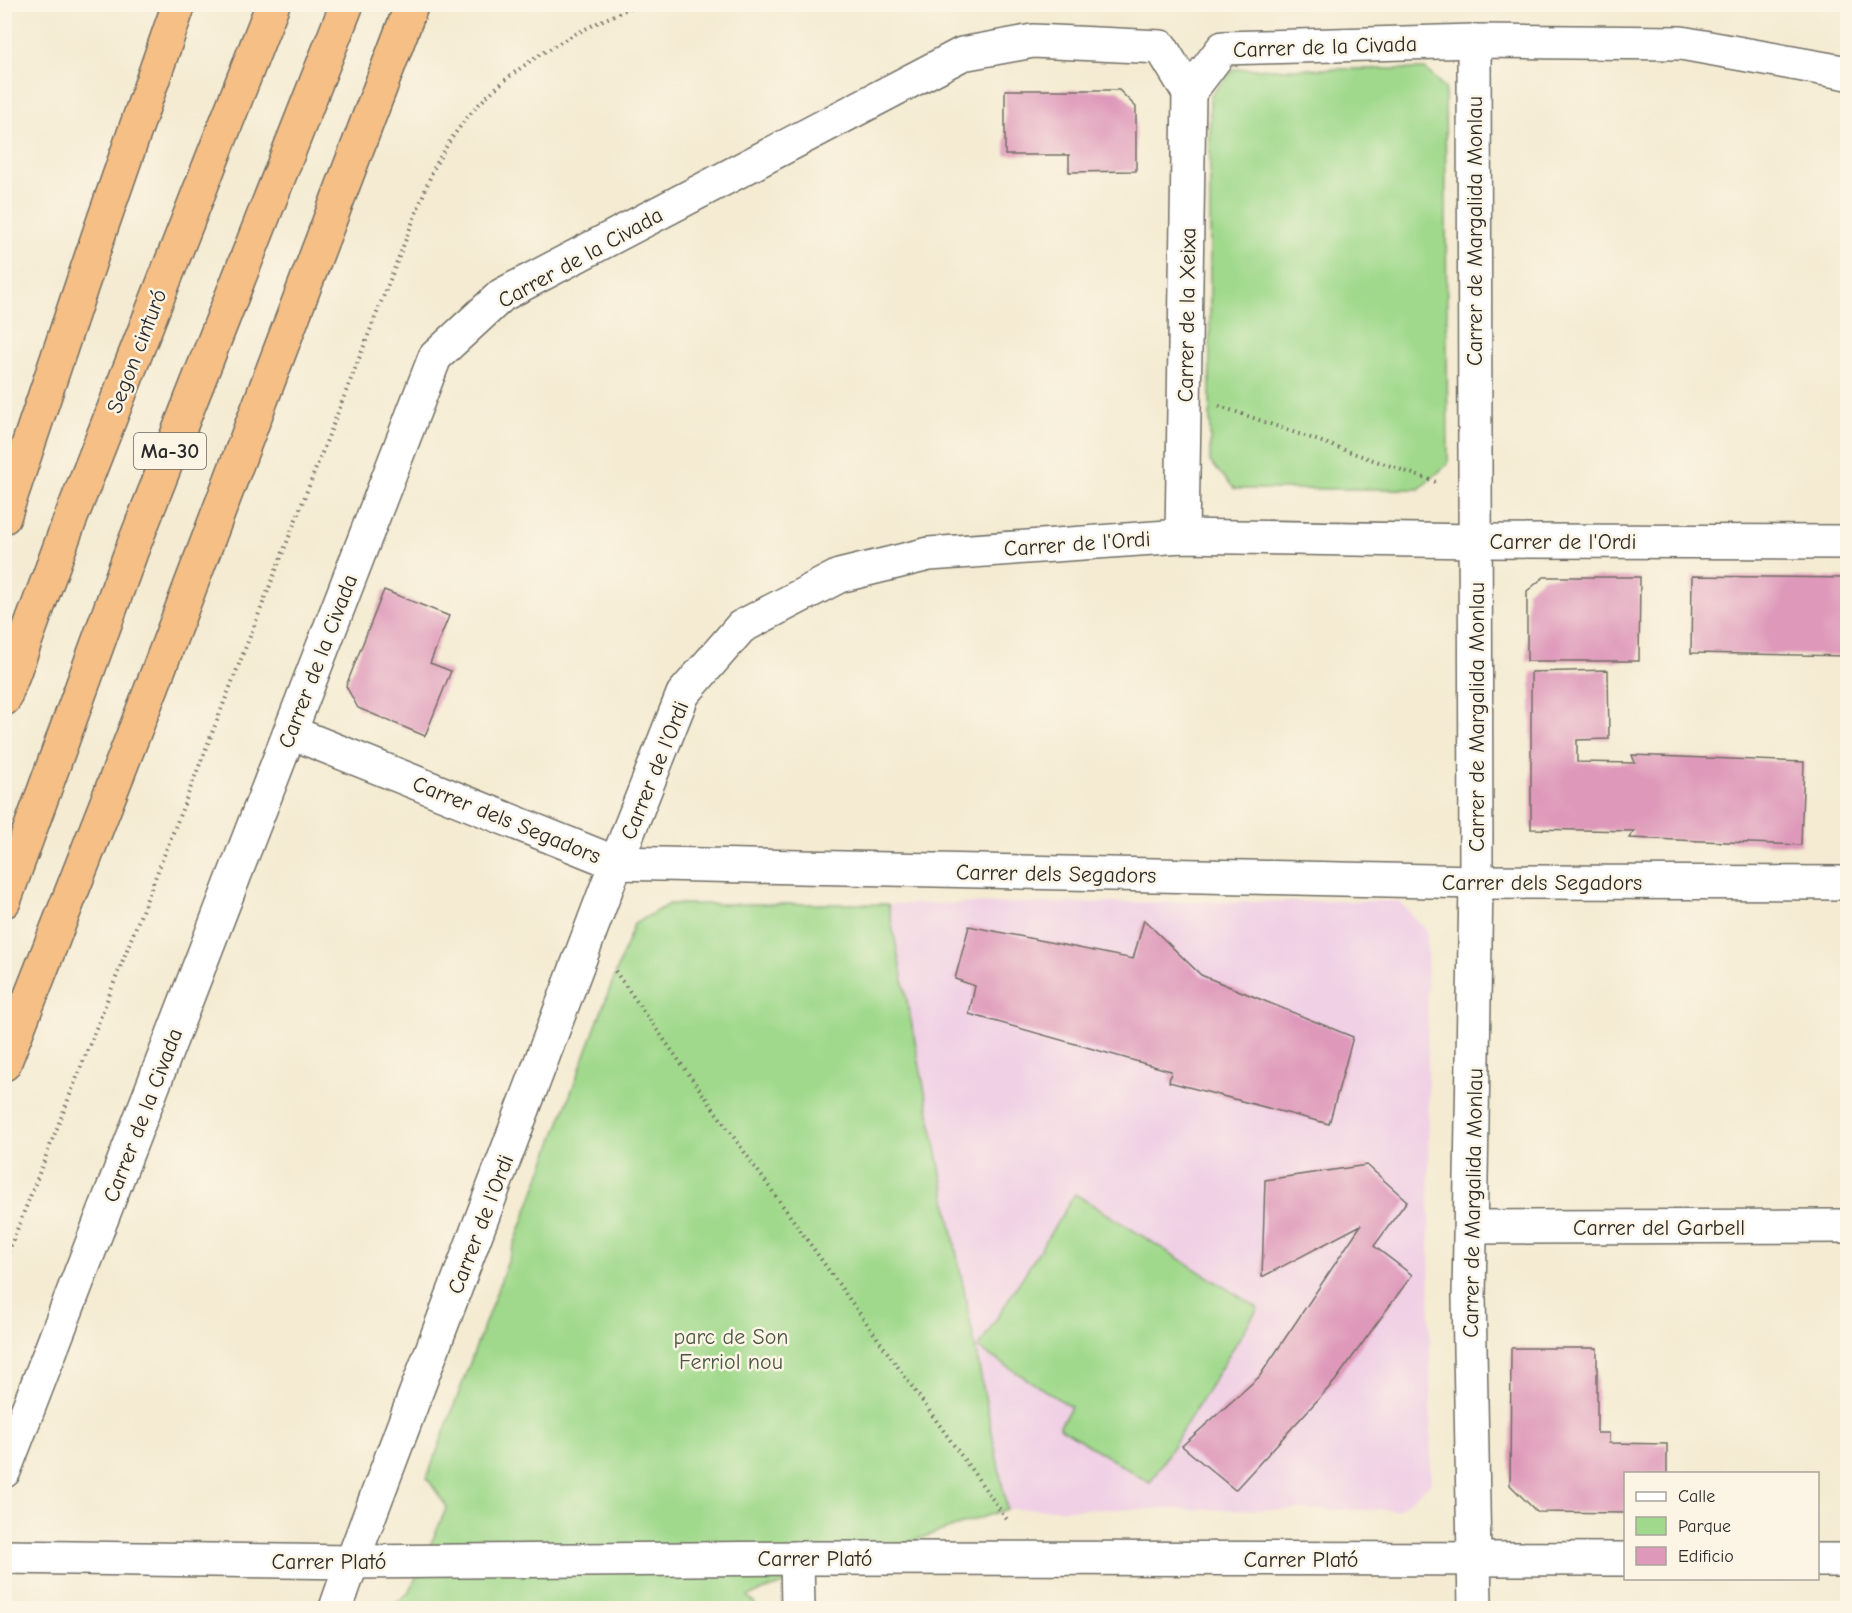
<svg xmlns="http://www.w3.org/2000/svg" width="1852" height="1613" font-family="'Comic Neue',sans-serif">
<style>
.built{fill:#f0d0e5}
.green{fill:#a0d98c;stroke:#66825c;stroke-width:1.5}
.building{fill:#de98b9}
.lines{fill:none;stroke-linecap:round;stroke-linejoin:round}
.minor-casing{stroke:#716e65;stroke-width:36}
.trunk-casing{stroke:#716e65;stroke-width:36}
.path{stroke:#716e65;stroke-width:4;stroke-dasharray:1.5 4.5;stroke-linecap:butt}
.minor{stroke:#fff;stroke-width:33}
.trunk{stroke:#f5bf86;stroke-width:33}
.labels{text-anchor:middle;stroke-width:5;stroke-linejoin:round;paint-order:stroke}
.shield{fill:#fcf5e5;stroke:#6a6863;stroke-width:1.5}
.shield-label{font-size:21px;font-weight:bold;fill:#2b2b2b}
.street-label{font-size:22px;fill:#2b2b2b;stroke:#fcf5e5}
.park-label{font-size:22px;fill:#485643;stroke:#fcf5e5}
</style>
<rect width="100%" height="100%" fill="#fcf5e5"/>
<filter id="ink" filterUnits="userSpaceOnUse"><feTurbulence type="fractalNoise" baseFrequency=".0167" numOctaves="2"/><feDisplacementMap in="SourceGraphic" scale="12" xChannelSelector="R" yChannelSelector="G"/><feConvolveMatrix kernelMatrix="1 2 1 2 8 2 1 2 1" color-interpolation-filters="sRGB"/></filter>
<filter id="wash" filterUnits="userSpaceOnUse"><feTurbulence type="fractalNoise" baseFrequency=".008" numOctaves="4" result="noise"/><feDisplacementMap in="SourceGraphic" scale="24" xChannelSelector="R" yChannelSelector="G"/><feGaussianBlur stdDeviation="1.35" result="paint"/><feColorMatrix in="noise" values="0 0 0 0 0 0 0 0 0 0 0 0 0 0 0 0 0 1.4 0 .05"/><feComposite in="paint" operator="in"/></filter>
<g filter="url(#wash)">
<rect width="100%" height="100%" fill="#f4ebd2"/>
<path class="built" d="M1399,901l28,30 4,552 -33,27 -391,-1 -119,-605z"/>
<g class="green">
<path d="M1234,69h191l20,19 3,376 -29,25h-184l-25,-27v-366z"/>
<path d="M669,904h219l119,605 -259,87 10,12h-370l21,-15 38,-86 -20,-29 207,-554z"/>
<path d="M1075,1194l183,114 -108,175 -91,-56 12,-20 -93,-59z"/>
</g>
<g id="blocks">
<g class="building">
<path d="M1005,90h114l17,17v64l-67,1v-17h-64z"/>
<path d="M1692,576l156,2v78l-157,-3z"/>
<path d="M1544,577h96l-1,84h-112v-70z"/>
<path d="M384,590l65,26 -19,47 21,8 -26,65 -67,-28 -12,-22z"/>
<path d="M1608,670l1,69 -32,1v22l58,1 -3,-8 172,7 -3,83 -172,-7 5,-7 -103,-2v-157z"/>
<path d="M1144,920l57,55 152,62 -24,87 -160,-42 2,-11 -202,-57 6,-28 -20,-7 14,-53 164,33z"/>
<path d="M1367,1165l40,36 -33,45 38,29 -77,106 -100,109 -53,-44 77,-69 102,-152 -99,52 3,-97z"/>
<path d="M1511,1348h86v85h12v10l58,1v30h-41v39l-89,-1 -27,-27z"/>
</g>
</g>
</g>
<g filter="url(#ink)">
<use href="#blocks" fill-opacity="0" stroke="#716e65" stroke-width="1.5"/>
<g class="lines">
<g class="minor-casing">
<g id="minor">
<path d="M1474,41l2,841 -7,415 6,311"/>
<path d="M1189,93l34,-45 251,-7 207,2 167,30"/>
<path d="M1182,536l7,-443"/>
<path d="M290,732l326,131 860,19 372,1"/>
<path d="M1471,1227l377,-1"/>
<path d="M4,1471l431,-1114 67,-62 460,-241 71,-13 128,6 28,46"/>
<path d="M4,1557l348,5 445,-4 829,1"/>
<path d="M797,1558l1,50"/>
<path d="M1818,1560h30"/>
<path d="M336,1608l16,-46 264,-699 67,-169 58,-67 98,-51 90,-22 253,-18 294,5 372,1"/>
</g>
</g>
<g class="trunk-casing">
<g id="trunk">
<path d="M4,517l95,-283 80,-230"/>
<path d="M4,699l61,-166 208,-529"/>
<path d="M4,901l127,-349 216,-548"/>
<path d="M4,1064l148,-377 260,-683"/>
</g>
</g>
<g class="path">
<path d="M632,8l10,-4"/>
<path d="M1219,406l220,77"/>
<path d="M615,971l393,550"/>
<path d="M4,1263l429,-1093c11,-21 23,-40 39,-58 41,-47 102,-80 158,-104l4,-4"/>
</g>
<use href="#minor" class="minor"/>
<use href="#trunk" class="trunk"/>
</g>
</g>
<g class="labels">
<rect class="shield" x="134" y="433" width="72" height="36" rx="4.5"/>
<g class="shield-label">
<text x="170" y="458">Ma-30</text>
</g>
<g class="street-label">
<text transform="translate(1325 46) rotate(-2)" y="8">Carrer de la Civada</text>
<text transform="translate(1474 231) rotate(-90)" y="8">Carrer de Margalida Monlau</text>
<text transform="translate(580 257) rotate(-29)" y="8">Carrer de la Civada</text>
<text transform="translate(1186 315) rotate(-89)" y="8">Carrer de la Xeixa</text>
<text transform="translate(136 351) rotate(-69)" y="8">Segon cinturó</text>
<text x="1563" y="549">Carrer de l'Ordi</text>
<text transform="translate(1077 543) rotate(-4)" y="8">Carrer de l'Ordi</text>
<text transform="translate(317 661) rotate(-69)" y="8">Carrer de la Civada</text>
<text transform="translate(1476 717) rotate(-90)" y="8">Carrer de Margalida Monlau</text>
<text transform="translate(654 770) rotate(-68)" y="8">Carrer de l'Ordi</text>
<text transform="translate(507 819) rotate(22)" y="8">Carrer dels Segadors</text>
<text transform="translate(1056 873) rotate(1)" y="8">Carrer dels Segadors</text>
<text x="1542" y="890">Carrer dels Segadors</text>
<text transform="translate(142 1115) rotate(-69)" y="8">Carrer de la Civada</text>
<text transform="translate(1472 1203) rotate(-89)" y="8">Carrer de Margalida Monlau</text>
<text transform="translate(480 1224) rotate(-69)" y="8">Carrer de l'Ordi</text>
<text x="1659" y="1235">Carrer del Garbell</text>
<text x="815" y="1566">Carrer Plató</text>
<text x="1301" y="1567">Carrer Plató</text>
<text x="329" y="1569">Carrer Plató</text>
</g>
<g class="park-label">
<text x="731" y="1344">parc de Son<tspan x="731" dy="25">Ferriol nou</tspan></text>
</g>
</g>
<rect width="1852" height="1613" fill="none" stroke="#fcf5e5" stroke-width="24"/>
<rect x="1624" y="1472" width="195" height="108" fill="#fcf5e5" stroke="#a8a49b" stroke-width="1.5"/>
<rect x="1636" y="1492" width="30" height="9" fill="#ffffff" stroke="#a8a49b" stroke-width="1.5"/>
<text x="1678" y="1502" font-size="18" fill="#2b2b2b">Calle</text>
<rect x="1636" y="1517" width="30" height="18" fill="#a0d98c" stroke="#a8a49b" stroke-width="1.5"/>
<text x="1678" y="1532" font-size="18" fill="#2b2b2b">Parque</text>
<rect x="1636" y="1547" width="30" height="18" fill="#de98b9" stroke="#a8a49b" stroke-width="1.5"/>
<text x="1678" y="1562" font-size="18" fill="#2b2b2b">Edificio</text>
</svg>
